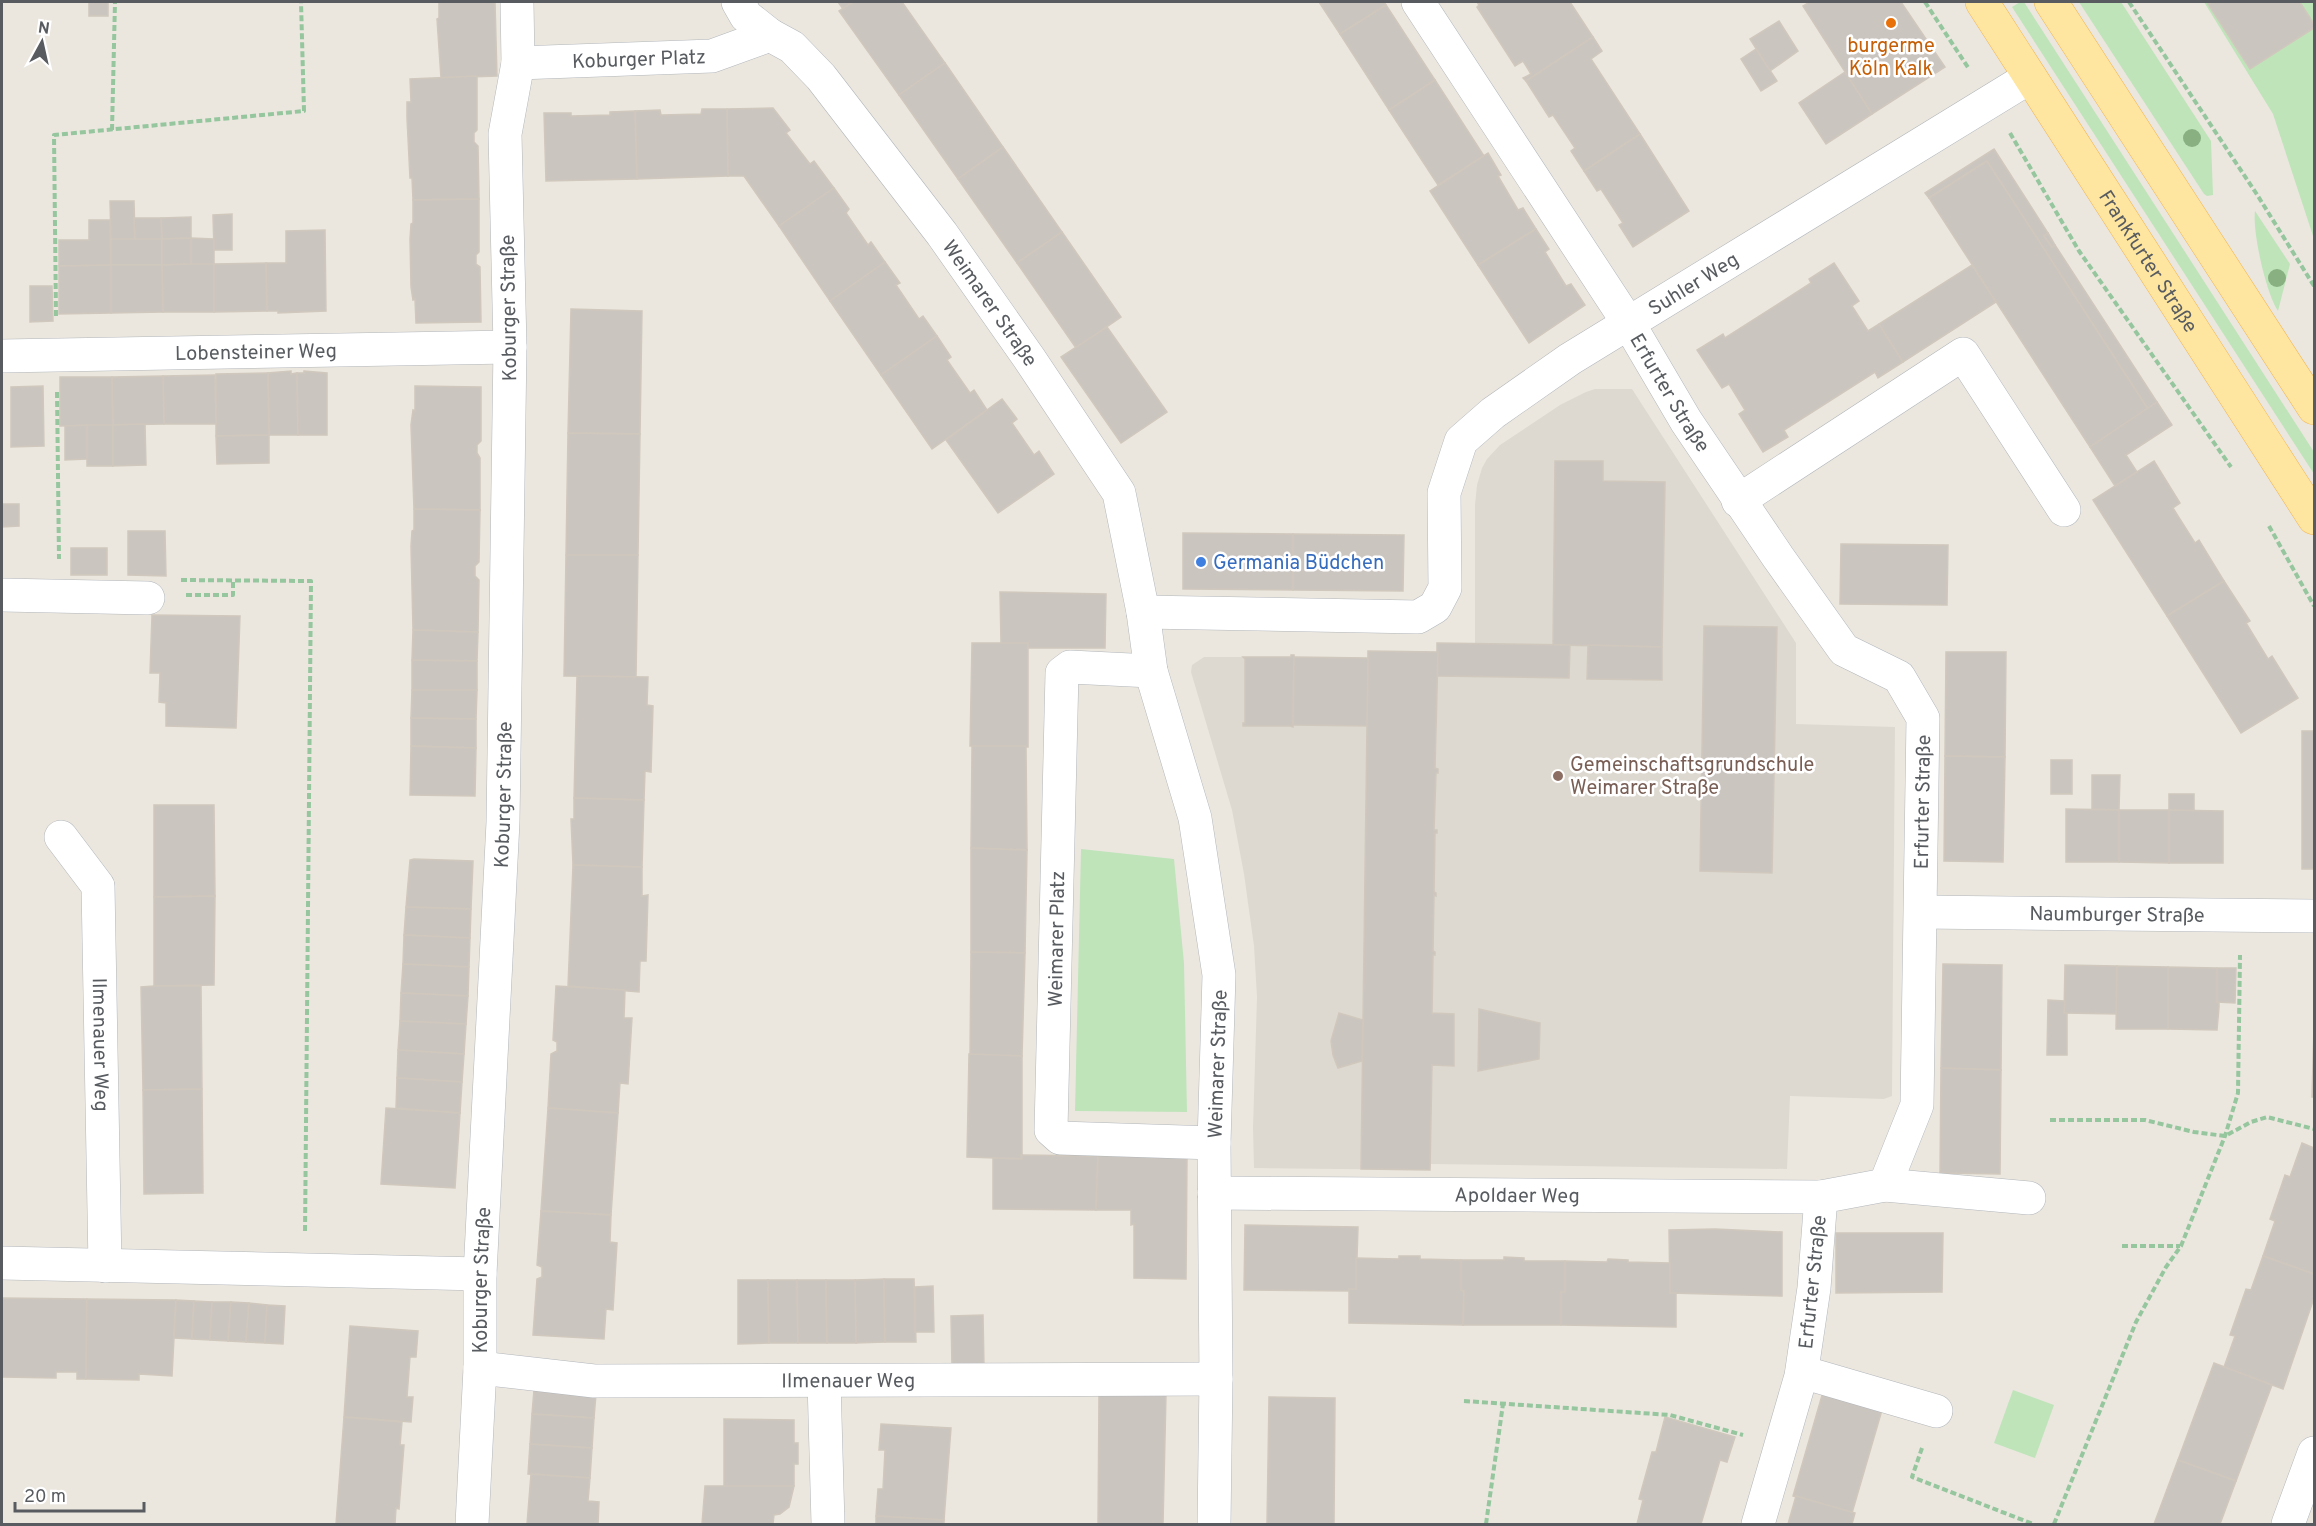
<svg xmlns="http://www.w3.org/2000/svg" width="2316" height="1526" font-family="Overpass,sans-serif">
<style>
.education{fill:#ddd9d0}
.green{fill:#bfe4ba}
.building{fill:#cbc5c0;stroke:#d0c8bd;stroke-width:1.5}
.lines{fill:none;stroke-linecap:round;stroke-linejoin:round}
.minor-casing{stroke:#b2b6ba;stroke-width:34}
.major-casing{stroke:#f1b452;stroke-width:34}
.path{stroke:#95c69e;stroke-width:4;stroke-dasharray:6 3;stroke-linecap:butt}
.minor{stroke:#fff;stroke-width:33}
.major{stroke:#ffe6a0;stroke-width:33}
.tree{fill:#89b081}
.food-dot{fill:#e8710a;stroke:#fff;stroke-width:2}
.shop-dot{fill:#3f7fe0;stroke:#fff;stroke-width:2}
.education-dot{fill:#8d6e63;stroke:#fff;stroke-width:2}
.labels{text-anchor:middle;stroke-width:5;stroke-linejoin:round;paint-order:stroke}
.food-label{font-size:20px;fill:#c56008;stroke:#fff}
.street-label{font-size:20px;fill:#585c60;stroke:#fff}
.shop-label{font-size:20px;fill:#366cbe;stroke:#fff;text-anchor:start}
.education-label{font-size:20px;fill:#785e54;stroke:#fff;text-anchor:start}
</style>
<rect width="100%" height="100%" fill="#ebe7df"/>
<path class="education" d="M1595,389h37l164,254v81l99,3 -3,369 -8,3 -94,-3 -3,73 -356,-5 -1,6 -176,-2 -1,-40 4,-131 -3,-51 -10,-72 -12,-64 -41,-138 1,-7 12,-8h87l3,-2v2l74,1v-7l69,1 38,-8v-139l2,-20 5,-17 5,-9 13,-14 60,-40 26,-13z"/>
<g class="green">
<path d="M2020,2h4l290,450v22l-302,-467z"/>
<path d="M2079,2h42l90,139 2,54 -6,1 -3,-2z"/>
<path d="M2204,2h110v237l-41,-125z"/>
<path d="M2255,211l35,53 -12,47c-12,-17 -26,-81 -23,-100z"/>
<path d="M1081,849l93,10 10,104 3,149 -112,-1z"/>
<path d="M2013,1390l41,15 -19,53 -41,-15z"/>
</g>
<g class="building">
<rect x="89" y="2" width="19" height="14"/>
<path d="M439,2h56l2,74 -56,2 -4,-59 2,-1z"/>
<path d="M838,2h15l-10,7z"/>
<path d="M853,2h49l43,61 -46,32 -60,-84z"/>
<path d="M1319,2h65l2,3 -46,29z"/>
<path d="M1477,2h93l23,35 -67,44 -3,-3 8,-4 -8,-13 -8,5 -38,-59 2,-2z"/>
<path d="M1810,2h91l44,65 -73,47 -69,-108z"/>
<path d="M2212,2h88l14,22v4l-64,41 -42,-65z"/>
<path d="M1386,5l49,75 -46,30 -49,-76z"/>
<path d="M1779,21l19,30 -28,20 -20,-32z"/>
<path d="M1593,37l9,14 -11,8 49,75 -56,37 -13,-20 4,-3 -22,-33 -4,2 -23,-36z"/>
<path d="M1756,49l21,32 -16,10 -20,-32z"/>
<path d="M945,63l58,84 -45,32 -59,-84z"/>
<path d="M1845,72l27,42 -46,30 -27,-41z"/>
<path d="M477,76v54l-3,3v9l4,4 1,53 -66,1 -1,-22h-2l-3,-60v-16h4l-1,-23z"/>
<path d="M1435,80l49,76 -46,29 -49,-75z"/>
<path d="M773,108l17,22 -4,3 24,31 4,-3 20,27 -55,38 -35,-50h-16l-1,-67z"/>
<path d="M702,109h25l1,67 -91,3 -2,-68 25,-1 1,5 40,-1z"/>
<path d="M635,111l2,68 -91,2 -2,-68h27v3l39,-1v-3z"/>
<path d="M1640,134l49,77 -56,36 -14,-22 4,-2 -22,-34 -4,2 -13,-20z"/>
<path d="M1003,147l59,85 -45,31 -59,-84z"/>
<path d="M1994,149l54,84 -4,3 8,11 3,-2 102,157 -9,7 -161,-248 -58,37 -4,-5z"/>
<path d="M1488,153l13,22 -3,1 20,34 5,-2 13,21 -58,36 -48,-74z"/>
<path d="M1987,161l161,248 -58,38 -161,-249z"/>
<path d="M834,188l15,21 -3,4 22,32 3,-3 14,20 -55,39 -51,-75z"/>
<path d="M479,199v53l-3,3v9l4,3 1,55 -65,1 -1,-24 -2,1 -2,-13 -1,-48 1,-15 2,-1v-23z"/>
<path d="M110,201h24l1,38h-24z"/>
<path d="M232,214v36h-18l-1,-35z"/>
<path d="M191,217v21l-29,1 -1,-21z"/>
<path d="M134,218h27l1,21h-27z"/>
<path d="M89,220h21l1,45 -52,1v-26h30z"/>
<path d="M1536,229l13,20 -4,3 21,34 5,-2 14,21 -56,38 -51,-78z"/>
<path d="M325,230l1,81 -48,2v-2h-11l-1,-48h20v-32z"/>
<path d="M1062,232l59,85 -45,31 -59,-85z"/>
<path d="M2048,233l7,12 -3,2 -8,-11z"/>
<path d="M191,238v26l-29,1v-26z"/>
<path d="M191,238l23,1v25h-23z"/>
<rect x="111" y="239" width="51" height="26"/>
<path d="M885,262l15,21 -4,2 23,34 4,-3 14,20 -56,39 -51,-74z"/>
<path d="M266,263l1,48 -53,1v-48z"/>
<path d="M1834,263l25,38 -7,5 16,25 11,-7 24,38 -25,16 -3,-6 -91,58 4,7 -25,15 -24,-38 6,-4 -16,-26 -7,4 -25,-38 26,-16 2,4 86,-55 -2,-4z"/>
<path d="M191,264h23v48h-51l-1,-47z"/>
<path d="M111,265v48l-52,1v-48z"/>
<path d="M111,265h51l1,47 -52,1z"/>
<path d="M1972,265l24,37 -93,60 -24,-38z"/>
<path d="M30,286h22l1,35 -23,1z"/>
<path d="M571,309l71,2 -2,123 -72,-1z"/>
<path d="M1107,327l60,85 -46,31 -60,-86z"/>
<path d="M937,336l14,21 -4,3 23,33 4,-3 13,20 -55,39 -51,-74z"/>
<path d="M291,371v3l6,-1 1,62h-29l-1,-62z"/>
<path d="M304,371l23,2v62h-29l-1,-62h7z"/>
<path d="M268,373l1,62 -53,1v-62z"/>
<path d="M215,375l1,49h-52l-1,-48z"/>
<path d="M163,376l1,48 -51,1 -1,-48z"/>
<path d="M60,377h52l1,48 -53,1z"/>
<path d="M43,386l1,60 -33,1v-60z"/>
<path d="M415,386l66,1v54l-4,4v8l3,5v52l-66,-1 -3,-84 2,-15 2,1z"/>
<path d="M1002,399l15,20 -5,4 22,32 5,-4 15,23 -56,39 -52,-73z"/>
<path d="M2157,402l15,23 -46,30 11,17 -22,14 -25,-39z"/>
<path d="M145,424l1,41 -33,1v-41z"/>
<path d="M87,425v34l-22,1v-34z"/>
<rect x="87" y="425" width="26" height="41"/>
<path d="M568,433l72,1 -2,121h-72z"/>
<path d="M269,435v28l-52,1 -1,-28z"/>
<path d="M1555,461h48v20l62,1 -3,165 -109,-2z"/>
<path d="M2154,461l26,42 -7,5 22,35 4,-3 25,41 -57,35 -74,-116z"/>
<path d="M2,504h17v22l-17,1z"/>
<path d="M414,509l66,1 -1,52 -4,4v10l4,4 -1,52 -65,-2 -2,-84 1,-15 2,-1z"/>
<path d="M128,531h37l1,45 -38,-1z"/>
<path d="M1183,533l110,1v56l-110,-1z"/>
<path d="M1293,534l111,1 -1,56 -110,-1z"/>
<path d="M1841,544l107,1 -1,60 -107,-1z"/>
<rect x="71" y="548" width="36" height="27"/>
<path d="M566,555h72l-2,122 -72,-1z"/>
<path d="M2224,581l26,40 -4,2 22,36 4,-3 26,42 -57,35 -74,-117z"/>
<path d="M1000,592l106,2 -1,54h-77v-5h-27z"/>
<path d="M152,615l88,1 -4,112 -70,-2v-23l-7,-1 1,-29h-10z"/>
<path d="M1704,626l73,1 -5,246 -72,-2z"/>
<path d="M413,630l65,2 -1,29 -65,-1z"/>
<path d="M972,643h56v104l-58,-1z"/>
<path d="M1437,643l133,2 -1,33 -132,-2z"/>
<path d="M1588,645l74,2v33l-75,-1z"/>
<path d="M1368,651l70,1 -3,116 3,1v4h-2l-2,57h3v3h-2l-1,59 2,1v3l-2,-1 -1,56 2,1v3h-2l-1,58 22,1v52l-22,-1 -2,105 -69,-1z"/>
<path d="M1946,652h60l-1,105 -60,-1z"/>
<path d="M1291,655h3v2l-1,70 -3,-1h-47v-3h2v-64l-2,-2h48z"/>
<path d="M1294,657l74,1 -1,68 -74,-1z"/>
<path d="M412,660l65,1v29h-65z"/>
<path d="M577,676l71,1 -1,28 6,1 -2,66 -6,-1 -1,29 -70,-2z"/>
<path d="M412,690h65l-1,29 -65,-1z"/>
<path d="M411,718l65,1v29l-65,-2z"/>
<rect x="2302" y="731" width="12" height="138"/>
<path d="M411,746l65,2 -1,48 -65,-1z"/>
<path d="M972,746h54l1,104 -56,-2z"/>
<path d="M1945,756l60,1 -2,105 -59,-1z"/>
<rect x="2051" y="760" width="21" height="34"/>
<path d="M2092,775h28l-1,35 -27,-1z"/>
<path d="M2169,794h25v17l-25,-1z"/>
<path d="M574,798l70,2 -2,67 -69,-2 -2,-46h3z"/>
<path d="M154,805h60l1,91 -61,1z"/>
<path d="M2066,809l53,1v52h-53z"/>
<path d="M2119,810h50v53l-50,-1z"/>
<path d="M2169,810l54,1v52h-54z"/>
<path d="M971,848l56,2 -2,103 -54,-1z"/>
<path d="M414,859l59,2 -2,48 -65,-2 4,-47z"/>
<path d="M573,865l69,2v29l6,-1 -2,66h-6l-1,31 -71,-6z"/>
<path d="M215,896l-1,89 -60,1v-89z"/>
<path d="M406,907l65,2 -1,29 -66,-3z"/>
<path d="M404,935l66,3 -1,29 -66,-3z"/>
<path d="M971,952l54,1 -3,103 -52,-1z"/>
<path d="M403,964l66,3 -1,29 -67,-3z"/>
<path d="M1943,964l59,1 -1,105 -60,-2z"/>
<path d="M2065,965l52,1v48l-53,-1z"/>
<path d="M2117,966l51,1v62h-52z"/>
<path d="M2168,967l49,1v34l2,1v4l-2,23 -49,-1z"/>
<path d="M2217,968h19l-1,35 -18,-1z"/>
<path d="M154,986h47l1,103 -59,1 -2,-103z"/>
<path d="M556,986l69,4 -1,28h8l-4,66 -8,-1 -2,30 -70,-5 3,-54 6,-3v-9l-4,-2z"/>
<path d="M401,993l67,3 -2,28 -66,-3z"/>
<path d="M2048,1000l17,1 -1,12h3v42h-20z"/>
<path d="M1479,1009l61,14 -1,36 -61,12z"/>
<path d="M1339,1013l24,7 -1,41 -24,7 -5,-13 -2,-14z"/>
<path d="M400,1021l66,3 -2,30 -66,-4z"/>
<path d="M2314,1028v69h-2z"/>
<path d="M398,1050l66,4 -2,28 -65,-4z"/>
<path d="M969,1054l53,2v103l-55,-2z"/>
<path d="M1941,1068l60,2 -1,104 -60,-1z"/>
<path d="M397,1078l65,4 -2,31 -64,-5z"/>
<path d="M202,1089l1,104 -59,1 -1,-104z"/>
<path d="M386,1108l74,5 -5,75 -74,-4z"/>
<path d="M548,1108l70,5 -7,102 -70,-4z"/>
<path d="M2302,1143l12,5v126l-51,-18 12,-35 -5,-2 15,-44 5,2z"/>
<path d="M1021,1155l77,1 -2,54 -103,-1v-51l29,1z"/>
<path d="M1098,1156l89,1 -1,122 -52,-1v-54l-3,1v-15h-35z"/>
<path d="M541,1211l70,4 -1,27 7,1 -4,67 -7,-1 -2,30 -71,-4 4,-56 5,-2v-10l-5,-2z"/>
<path d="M1245,1225l113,2 -2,62h-7v2l-105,-1z"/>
<path d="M1715,1229l67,3v64l-112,-3 -1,-63z"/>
<path d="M1836,1233h107l-1,59 -106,1z"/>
<path d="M1399,1256h21v3l41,1v30l3,1 -1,34 -114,-2v-34h7v-31l43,1z"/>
<path d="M2263,1256l51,18v24l-31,91 -59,-22 11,-31 -5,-1 16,-46 5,1z"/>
<path d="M1504,1257l20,1v3h41v31h-4v33h-98l1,-34 -3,-1v-30h43z"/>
<path d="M1608,1259l20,1v2l42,1v30h6v34l-115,-2v-33h4v-31l42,1z"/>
<path d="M884,1279l1,63 -29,1 -1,-63z"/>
<path d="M884,1279h30l2,63h-31z"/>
<path d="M738,1280h30l1,63 -31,1z"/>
<path d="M768,1280h29l1,63h-29z"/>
<path d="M797,1280h29l1,63h-29z"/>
<path d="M826,1280h29l1,63h-29z"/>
<path d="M933,1286l1,46h-19v-45z"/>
<path d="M2,1298l85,1 -1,80h-9v-7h-21v6l-54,-1z"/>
<path d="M87,1299l89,1 -4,76 -33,-2v6l-53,-1z"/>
<path d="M176,1300l18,1 -2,38 -18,-1z"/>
<path d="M194,1301l18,1 -2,38 -18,-1z"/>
<path d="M212,1302h19l-3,39 -18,-1z"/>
<path d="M231,1302l18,1 -3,39 -18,-1z"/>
<path d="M249,1303l18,2 -2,38 -19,-1z"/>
<path d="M267,1305l18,1 -2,38 -18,-1z"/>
<path d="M983,1315l1,52h-32l-1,-51z"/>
<path d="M350,1326l68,5 -2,26h-6l-3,40h6l-2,25 -67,-5z"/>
<path d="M2214,1363l58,22 -36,96 -58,-21z"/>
<path d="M534,1390l62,4 -2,24 -62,-4z"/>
<path d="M1823,1392l59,18 -30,103 -59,-17z"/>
<path d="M1166,1394l-3,130h-65l1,-129z"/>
<path d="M1269,1397l66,1 -1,126h-67z"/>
<path d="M532,1414l62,4 -2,30 -62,-4z"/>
<path d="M344,1417l58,5 -2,23h4l-5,64 -3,-1 -1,16h-59z"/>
<path d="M1665,1417l70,20 -8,25 -7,-2 -19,64h-64l6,-24 -4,-1 13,-47h4z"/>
<path d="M724,1419l70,1v23h4v21h-4v22h-70z"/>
<path d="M881,1424l70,4 -7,92 -68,-4 2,-27h5l2,-39h-6z"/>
<path d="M530,1444l62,4 -2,30 -62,-4z"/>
<path d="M2178,1460l58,21 -16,43h-66z"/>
<path d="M531,1474l59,4 -2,23 11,1 -1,22h-71z"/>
<path d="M705,1486h89l-5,21 -9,7 -6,1 -1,9h-71z"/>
<path d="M1796,1496l59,17 -3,11h-64z"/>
<path d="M876,1516l68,4v4h-68z"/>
</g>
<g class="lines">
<g class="minor-casing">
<g id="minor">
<path id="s1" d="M517,2l1,61 194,-7 58,-21"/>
<path id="s2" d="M738,2l8,14 24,19 22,12 29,30 121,157 87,124 90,135 24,119 8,59 44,147 24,157 -5,168 2,236 -2,145"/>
<path id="s3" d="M1418,2l211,322 57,97 92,136 66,93 55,27 24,41 -6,387 -32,80 -64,12 -7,91 -13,88 -43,148"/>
<path id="s4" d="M2,356l508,-9"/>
<path d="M1738,501l225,-147 101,156"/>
<path d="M2,595l146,3"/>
<path id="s5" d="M1143,612l275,5 17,-10 10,-19 -1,-95 17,-52 32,-28 77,-54 460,-282"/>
<path d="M1151,671l-81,-4 -8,6 -11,457 9,8 154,5"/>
<path id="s6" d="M61,837l37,49 7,380"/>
<path id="s7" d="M1921,912l393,4"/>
<path d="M1885,1185l144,13"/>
<path id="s8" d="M1214,1193l607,4"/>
<path d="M2,1263l478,11"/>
<path id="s9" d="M480,1368l114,13 622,-2"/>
<path d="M1802,1372l134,39"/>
<path d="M824,1381l4,143"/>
<path id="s10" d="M472,1524l8,-156v-94l23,-452 7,-475 -5,-213 13,-71"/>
<path d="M2288,1524l26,-71"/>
</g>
</g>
<g class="major-casing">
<g id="major">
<path id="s11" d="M1982,2l332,516"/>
<path d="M2051,2l263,406"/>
</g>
</g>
<g class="path">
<path d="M1925,2l44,67"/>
<path d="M2129,2l127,191 58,93"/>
<path d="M112,130l3,-128"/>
<path d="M2010,133l69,118 152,216"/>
<path d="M56,316l-2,-181 250,-24 -3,-109"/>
<path d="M57,392l2,167"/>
<path d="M2269,526l45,80"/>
<path d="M181,580l130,1 -6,652"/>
<path d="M186,595h47v-14"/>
<path d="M2050,1120h95l49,12 31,4 26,-14 16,-5 47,12"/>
<path d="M2122,1246h58"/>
<path d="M1464,1401l206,14 73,20"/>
<path d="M1922,1448l-10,29 121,47"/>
<path d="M1486,1524l17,-120"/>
<path d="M2054,1524l82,-202 30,-55 15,-21 44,-110 13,-43 2,-138"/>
</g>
<use href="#minor" class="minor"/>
<use href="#major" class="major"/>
</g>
<g class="tree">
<circle cx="2192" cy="138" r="9"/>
<circle cx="2277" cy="278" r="9"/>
</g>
<circle class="food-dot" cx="1891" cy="23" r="6"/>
<circle class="shop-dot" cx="1201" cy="562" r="6"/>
<circle class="education-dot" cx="1558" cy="776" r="6"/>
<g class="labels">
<g class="food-label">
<text x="1891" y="52">burgerme<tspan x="1891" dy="23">Köln Kalk</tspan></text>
</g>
<g class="street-label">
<text dy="7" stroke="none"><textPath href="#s1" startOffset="182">Koburger Platz</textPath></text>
<text dy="7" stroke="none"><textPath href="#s11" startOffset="308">Frankfurter Straße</textPath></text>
<text dy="7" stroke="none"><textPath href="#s5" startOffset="747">Suhler Weg</textPath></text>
<text dy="7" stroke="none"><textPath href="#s2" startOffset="396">Weimarer Straße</textPath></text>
<text transform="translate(508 308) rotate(-91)" y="7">Koburger Straße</text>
<text dy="7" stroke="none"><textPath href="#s4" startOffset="254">Lobensteiner Weg</textPath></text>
<text dy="7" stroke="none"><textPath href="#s3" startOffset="465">Erfurter Straße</textPath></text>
<text dy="7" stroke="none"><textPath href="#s10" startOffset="730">Koburger Straße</textPath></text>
<text transform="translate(1922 802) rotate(-89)" y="7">Erfurter Straße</text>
<text dy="7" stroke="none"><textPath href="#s7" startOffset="196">Naumburger Straße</textPath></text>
<text transform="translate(1056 939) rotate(-89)" y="7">Weimarer Platz</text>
<text dy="7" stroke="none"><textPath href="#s6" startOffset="220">Ilmenauer Weg</textPath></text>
<text transform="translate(1217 1064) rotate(-88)" y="7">Weimarer Straße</text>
<text dy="7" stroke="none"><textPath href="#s8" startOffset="303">Apoldaer Weg</textPath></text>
<text dy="7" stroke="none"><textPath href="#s10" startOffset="244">Koburger Straße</textPath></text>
<text transform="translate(1812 1282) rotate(-84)" y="7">Erfurter Straße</text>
<text dy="7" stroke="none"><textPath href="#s9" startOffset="369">Ilmenauer Weg</textPath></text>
</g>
<g class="shop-label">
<text x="1213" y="569">Germania Büdchen</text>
</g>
<g class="education-label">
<text x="1570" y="771">Gemeinschaftsgrundschule<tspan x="1570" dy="23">Weimarer Straße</tspan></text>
</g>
</g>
<rect width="2316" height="1526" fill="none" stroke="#585c60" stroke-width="6"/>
<g transform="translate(42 42) rotate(8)" stroke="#ffffff" stroke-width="4.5" paint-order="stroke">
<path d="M0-4.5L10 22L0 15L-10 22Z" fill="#585c60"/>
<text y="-9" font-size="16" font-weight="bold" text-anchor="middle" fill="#585c60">N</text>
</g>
<path d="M15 1502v9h129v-9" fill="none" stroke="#585c60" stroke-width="3"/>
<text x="24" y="1502" font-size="18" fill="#585c60" stroke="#ffffff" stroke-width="4.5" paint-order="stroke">20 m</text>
</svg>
